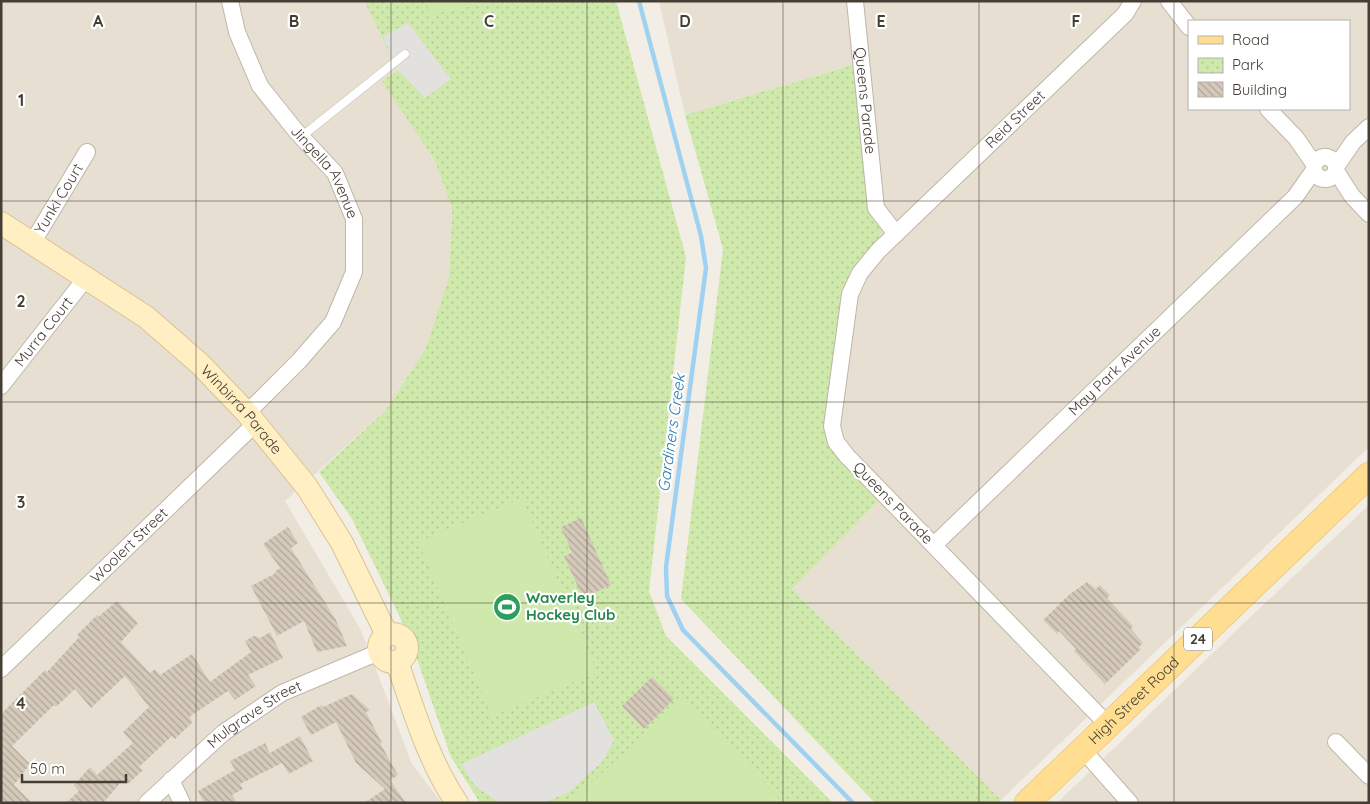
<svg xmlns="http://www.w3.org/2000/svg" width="1370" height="804" font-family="Quicksand,sans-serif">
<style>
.residential{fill:#e7e0d2;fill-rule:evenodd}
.park{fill:url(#park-dots)}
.pitch{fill:#cee9ab}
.parking{fill:#e3e1dd}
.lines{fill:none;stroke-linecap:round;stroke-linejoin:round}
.stream{stroke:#9ed1f2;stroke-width:4.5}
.building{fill:url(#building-back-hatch)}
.lane-casing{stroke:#bfb6a7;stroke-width:9}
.street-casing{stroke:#bfb6a7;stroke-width:18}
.secondary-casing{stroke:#d8c494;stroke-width:24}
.primary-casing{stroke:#e7bc5e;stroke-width:26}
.lane{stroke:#fff;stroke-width:8}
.street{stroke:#fff;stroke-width:16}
.secondary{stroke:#ffefc2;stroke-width:22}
.primary{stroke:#ffde91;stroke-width:25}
.grid{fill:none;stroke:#453e34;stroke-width:1;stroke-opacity:0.55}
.labels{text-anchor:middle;stroke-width:4.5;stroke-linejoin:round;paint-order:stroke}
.shield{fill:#fff;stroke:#7d7871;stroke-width:1}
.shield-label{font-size:14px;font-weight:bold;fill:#453e34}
.street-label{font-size:15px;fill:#453e34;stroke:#fff}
.leisure-label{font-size:15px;font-weight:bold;fill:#27864d;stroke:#fff;text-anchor:start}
.water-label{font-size:16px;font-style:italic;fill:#2a7cb5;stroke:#fff}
.grid-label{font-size:16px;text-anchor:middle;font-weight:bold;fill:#453e34;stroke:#fff;stroke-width:4.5;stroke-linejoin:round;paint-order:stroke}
</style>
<defs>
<pattern id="park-dots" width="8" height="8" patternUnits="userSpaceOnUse" patternTransform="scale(1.25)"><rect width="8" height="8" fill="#cee9ab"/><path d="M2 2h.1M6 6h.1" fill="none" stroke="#b2c994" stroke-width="1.8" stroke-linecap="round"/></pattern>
<pattern id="building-back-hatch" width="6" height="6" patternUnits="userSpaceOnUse" patternTransform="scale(1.25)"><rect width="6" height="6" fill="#d5caba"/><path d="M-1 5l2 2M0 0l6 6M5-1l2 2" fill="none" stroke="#afa598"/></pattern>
</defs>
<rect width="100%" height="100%" fill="#f3eee5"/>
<g class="residential">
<path d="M1,1h363l34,69 -15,11 52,80 17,48 -3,67 -24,74 -40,61 -100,90 76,129 51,134 30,39h-441z"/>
<path d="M659,1h710v446l-368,353 -209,-211 88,-90 -44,-46 19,-186 23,-27 -23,-176 -170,51zM1189,21h160v88h-160z"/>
<path d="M1369,505v298h-312l188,-181z"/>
</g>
<g class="park">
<path d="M364,1h252l70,256 -37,334 17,45 167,167h-353l-29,-46 -42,-121 -57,-117 -33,-47 66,-61 40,-61 24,-74 3,-67 -17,-48 -53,-80 16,-11z"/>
<path d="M855,64l27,166 -4,10 -23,27 -29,150 54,82 -88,90 209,211 -4,3h-122l-194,-204 42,-350 -38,-134z"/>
</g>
<g class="pitch">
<path d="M427,1h69l-67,14z"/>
<path d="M522,498l75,174 -105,44 -74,-174z"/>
<path d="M683,698l100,105h-213z"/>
</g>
<g class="parking">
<path d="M408,23l43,56 -26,19 -28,-29 -14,-33z"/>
<path d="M594,702l20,38 -12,22 -33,30 -26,11h-43l-25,-17 -14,-22z"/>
</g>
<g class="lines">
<path class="stream" d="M639,1l62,235 5,32 -40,299 1,29 16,34 170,173"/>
</g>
<g class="building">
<path d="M581,518l30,67 -28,13 -19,-42 8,-3 -11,-26z"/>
<path d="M288,527l10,16 -7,5 45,72 11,26 -30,6 -13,-31 -27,15 -26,-50 25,-13 -2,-1 6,-4 -17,-24z"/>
<path d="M1087,582l9,7 4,-4 10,10 -3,3 26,28 -2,3 12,14 -4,4 2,2 -36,35 -31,-33 2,-2 -17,-18 -2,3 -14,-14 27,-26z"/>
<path d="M117,601l21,22 -17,19 29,31 5,-4 5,6 32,-21 18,28 41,-30 -6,-11 9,-5 6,2 10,-6 13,26 -35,17 8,11 -21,14 -7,-9 -39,26 4,5 -18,17 -3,-3 -33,31 4,3 -15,14 -5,-4 -20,23h-37l13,-12 -5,-6 16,-18 7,8 36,-32 -10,-11 26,-25 -24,-31 -34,32 -16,-19 -19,18 -2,-2 -42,41 18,18 -16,21 18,18h-31v-89l44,-44 2,2 32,-35 -2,-2 20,-20 1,2z"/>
<path d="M652,677l22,22 -30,30 -22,-23z"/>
<path d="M352,694l18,16 -4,2 16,31h-2l18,32 -8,5 16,23h-42l21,-14 -29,-26 -20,-41 -25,13 -10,-18 20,-12 2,2z"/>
<path d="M300,736l13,25 -24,13 -7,-11 -42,21 3,5 -11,6 5,8h-33l-6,-12 37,-21 -5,-9 35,-18 5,10z"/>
</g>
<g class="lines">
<g class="lane-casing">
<path id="lane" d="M301,137l104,-83"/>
</g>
<g class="street-casing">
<g id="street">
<path id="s1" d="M230,1l7,31 23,54 36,45 39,42 19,46v53l-21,50 -34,39 -52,52"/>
<path id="s2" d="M855,1l21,207 20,26"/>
<path d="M1169,1l20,26"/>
<path d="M1268,109l28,29 18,26"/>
<circle cx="1325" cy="168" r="11"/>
<path d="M1336,167l17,-25 16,-15"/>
<path d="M1336,171l16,25 17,18"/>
<path id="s3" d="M31,245l56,-93"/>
<path id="s4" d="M1,386l85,-108"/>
<path id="s5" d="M934,545l361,-348 19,-27"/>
<path id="s6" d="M1,669l255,-246"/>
<path id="s7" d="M1108,725l-261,-269 -11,-14 -4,-16 18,-132 10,-21 18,-22 247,-237 8,-13"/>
<path d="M1336,742l33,34"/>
<path d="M1083,750l47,53"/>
<path d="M171,780l11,23"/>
<path id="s8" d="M147,803l76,-70 59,-40 97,-41"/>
</g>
</g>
<g class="secondary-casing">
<g id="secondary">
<path id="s9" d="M1,223l145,94 54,47 47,49 60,74 35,56 45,92"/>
<circle cx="393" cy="648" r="14"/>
<path d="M397,662c17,49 31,98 60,141"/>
</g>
</g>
<g class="primary-casing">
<g id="primary">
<path id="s10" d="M1027,803l342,-328"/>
</g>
</g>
<use href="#lane" class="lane"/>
<use href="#street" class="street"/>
<use href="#secondary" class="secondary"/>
<use href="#primary" class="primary"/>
</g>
<path class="grid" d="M196,1v802M391,1v802M587,1v802M783,1v802M979,1v802M1174,1v802M1,201h1368M1,402h1368M1,603h1368"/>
<defs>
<g id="stadium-disc" transform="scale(1.4375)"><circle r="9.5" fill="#2e9e5b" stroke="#fff"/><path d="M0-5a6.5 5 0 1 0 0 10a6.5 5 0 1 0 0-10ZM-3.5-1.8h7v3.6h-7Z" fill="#fff"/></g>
</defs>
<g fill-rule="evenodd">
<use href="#stadium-disc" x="507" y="607"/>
</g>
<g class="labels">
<rect class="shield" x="1184" y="627.5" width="28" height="23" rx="4"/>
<g class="shield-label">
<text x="1198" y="644">24</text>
</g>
<g class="street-label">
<text dy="5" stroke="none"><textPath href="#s2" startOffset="100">Queens Parade</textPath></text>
<text dy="5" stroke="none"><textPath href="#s7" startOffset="784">Reid Street</textPath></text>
<text dy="5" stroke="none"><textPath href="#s1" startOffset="199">Jingella Avenue</textPath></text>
<text dy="5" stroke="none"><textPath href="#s3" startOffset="54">Yunki Court</textPath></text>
<text dy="5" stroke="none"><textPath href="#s4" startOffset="69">Murra Court</textPath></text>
<text dy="5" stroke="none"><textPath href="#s5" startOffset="251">May Park Avenue</textPath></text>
<text dy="5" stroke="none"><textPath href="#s9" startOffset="306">Winbirra Parade</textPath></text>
<text transform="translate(893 503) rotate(46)" y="5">Queens Parade</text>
<text dy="5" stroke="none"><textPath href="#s6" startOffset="178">Woolert Street</textPath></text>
<text dy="5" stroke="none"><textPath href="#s10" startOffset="148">High Street Road</textPath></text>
<text dy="5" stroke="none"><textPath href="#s8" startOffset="140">Mulgrave Street</textPath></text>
</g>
<g class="leisure-label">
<text x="526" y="603">Waverley<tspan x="526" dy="17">Hockey Club</tspan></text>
</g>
<g class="water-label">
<text transform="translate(671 433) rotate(-82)" y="6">Gardiners Creek</text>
</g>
</g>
<g class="grid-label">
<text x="98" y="27">A</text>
<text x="294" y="27">B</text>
<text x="489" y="27">C</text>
<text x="685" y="27">D</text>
<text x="881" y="27">E</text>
<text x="1076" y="27">F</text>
<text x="21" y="106">1</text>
<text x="21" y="307">2</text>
<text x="21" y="508">3</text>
<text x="21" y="709">4</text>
</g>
<rect width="1370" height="804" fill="none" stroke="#453e34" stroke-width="5"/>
<rect x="1188" y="20" width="162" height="90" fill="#ffffff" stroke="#b5b2ae"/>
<rect x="1198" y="36" width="25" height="8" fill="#ffde91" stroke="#b5b2ae"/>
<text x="1232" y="45" font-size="15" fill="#453e34">Road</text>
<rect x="1198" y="58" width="25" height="15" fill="url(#park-dots)" stroke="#b5b2ae"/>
<text x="1232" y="70" font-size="15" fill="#453e34">Park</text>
<rect x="1198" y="82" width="25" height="15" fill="url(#building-back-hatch)" stroke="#b5b2ae"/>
<text x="1232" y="95" font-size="15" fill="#453e34">Building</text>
<path d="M22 774v8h104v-8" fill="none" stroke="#453e34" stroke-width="2.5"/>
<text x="30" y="774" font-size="15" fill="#453e34" stroke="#ffffff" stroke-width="4" paint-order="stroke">50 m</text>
</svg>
